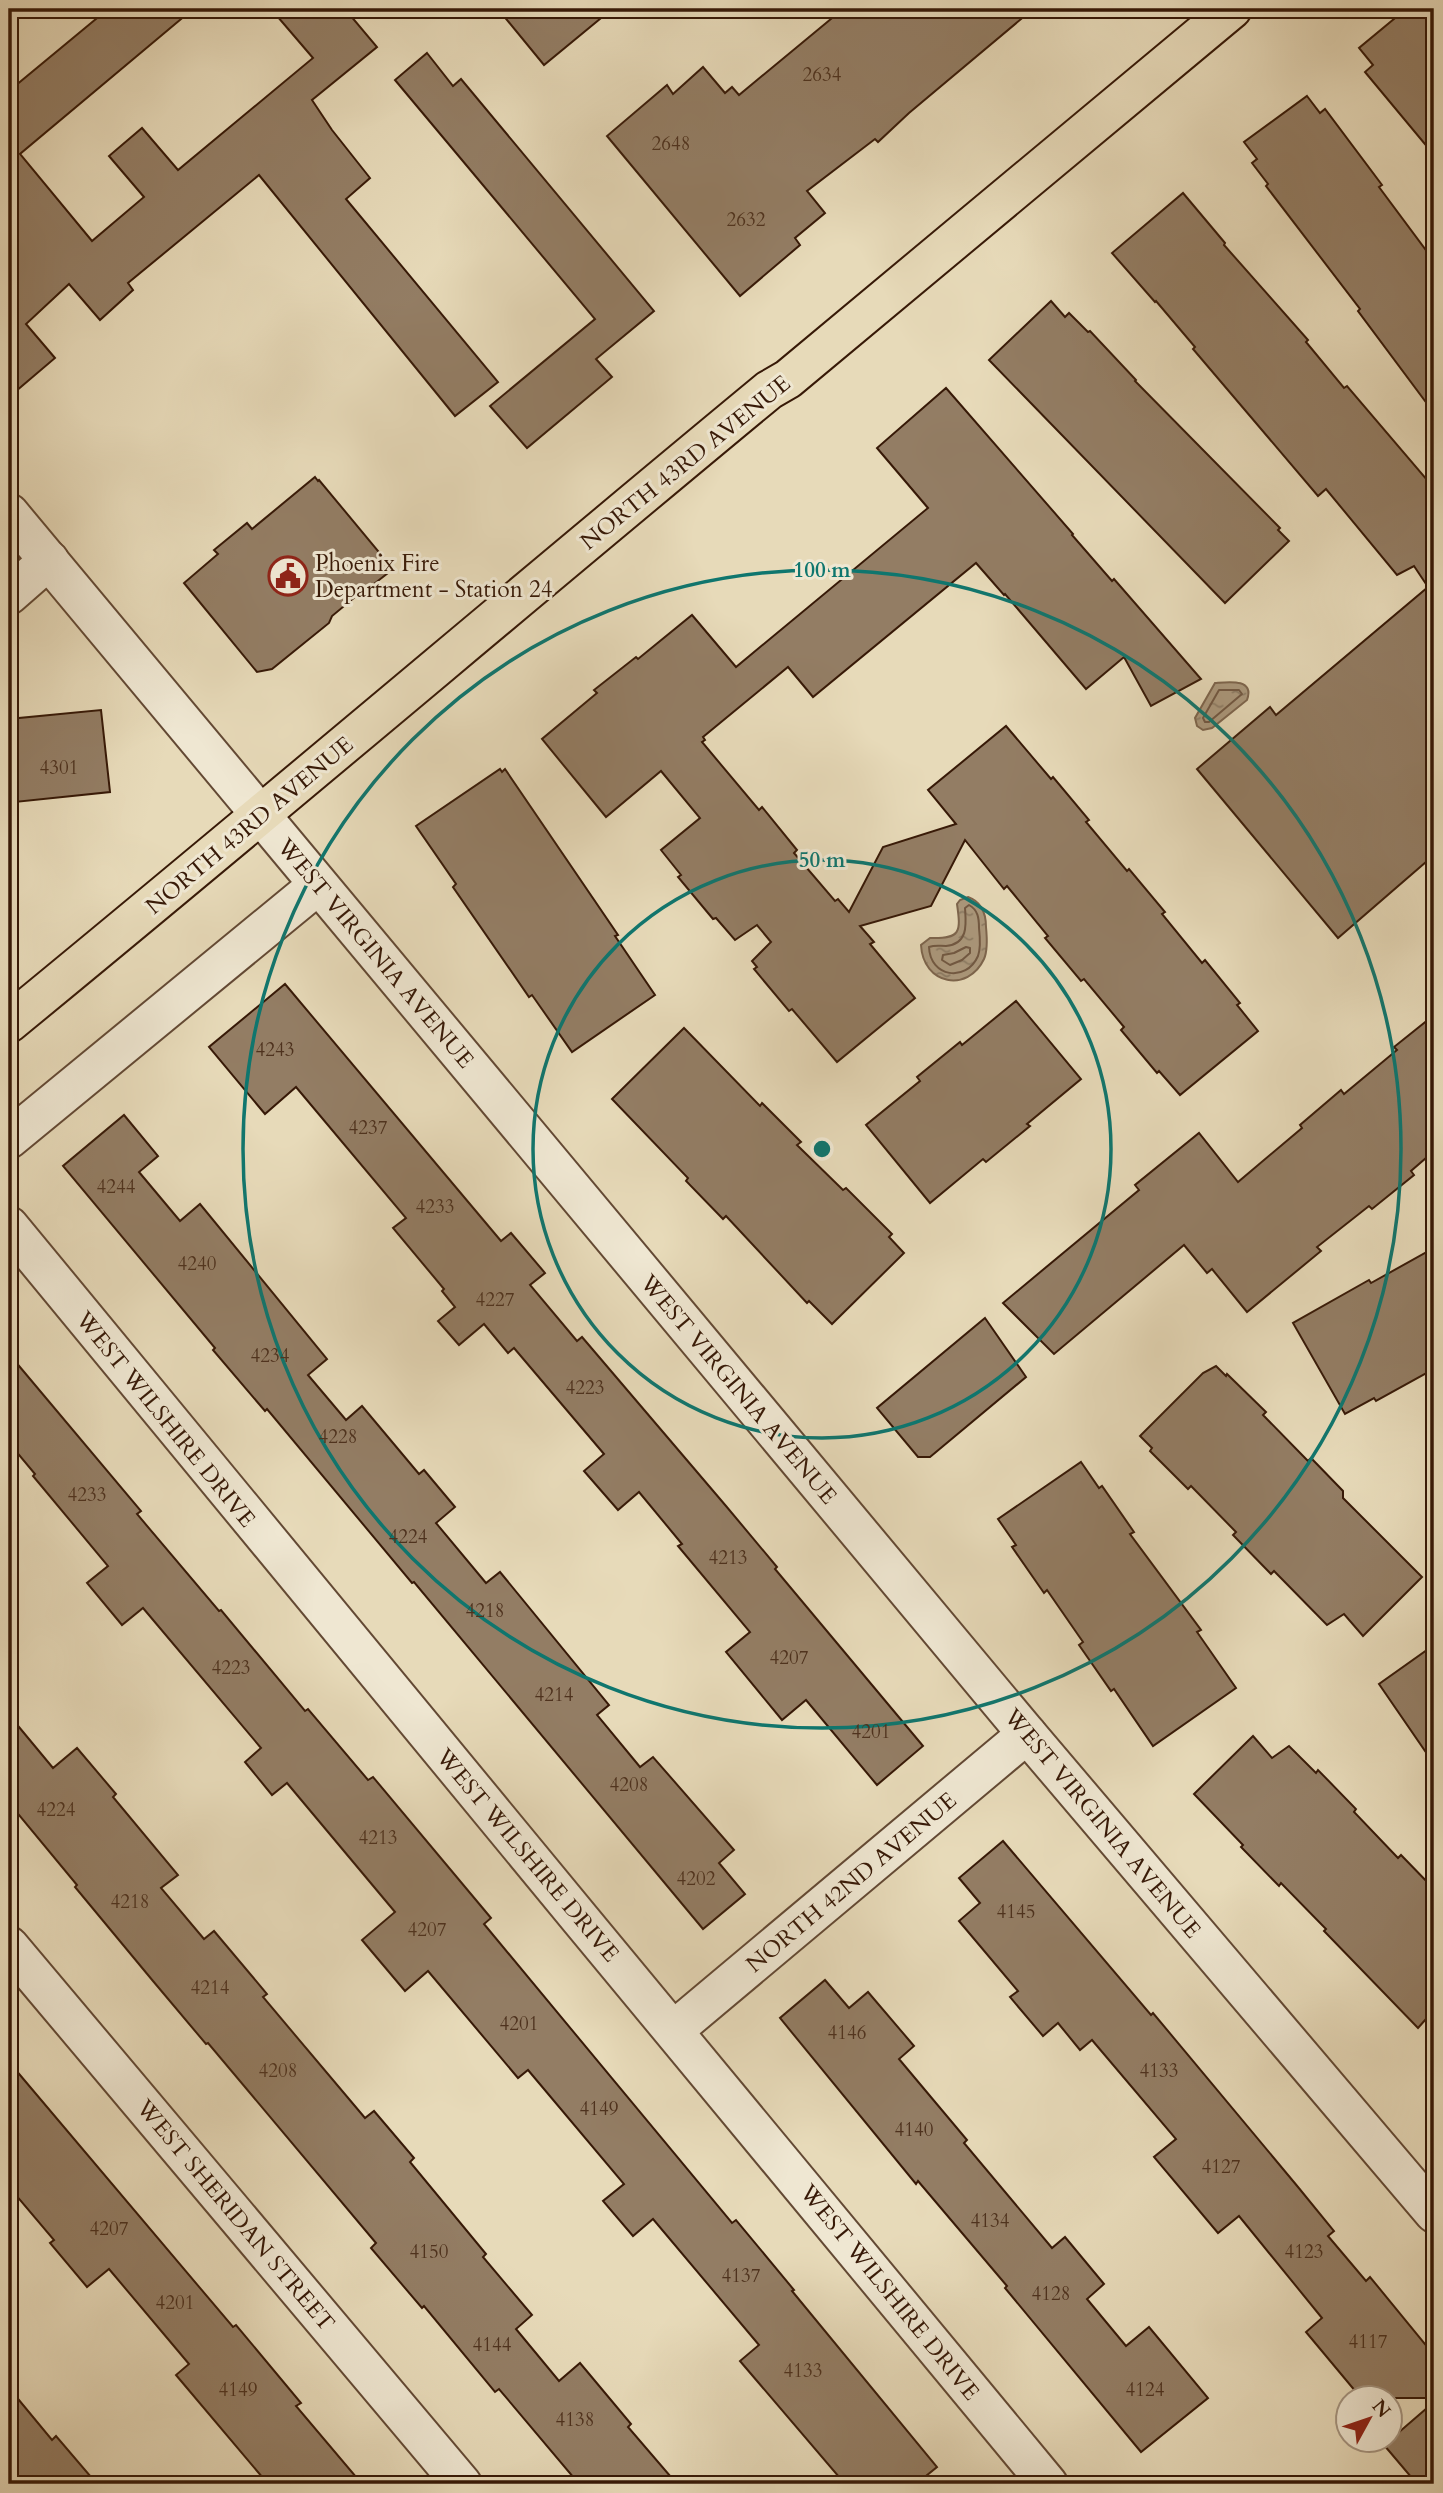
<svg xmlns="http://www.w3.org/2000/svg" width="1443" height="2493" font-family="Cardo,serif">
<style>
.water{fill:url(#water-ripples);stroke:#7d654d;stroke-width:2}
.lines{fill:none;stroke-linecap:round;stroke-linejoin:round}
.shore{stroke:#715842;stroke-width:2}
.building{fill:#937d64;stroke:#371907;stroke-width:2}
.minor-casing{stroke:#634934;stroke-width:42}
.major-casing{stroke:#371907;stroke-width:42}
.minor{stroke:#efe7d2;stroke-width:38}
.major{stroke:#e7dab9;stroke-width:38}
.ring{fill:none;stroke:#0f766e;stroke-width:3.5}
.labels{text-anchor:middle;stroke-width:6;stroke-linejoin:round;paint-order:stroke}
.number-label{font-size:19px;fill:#4e321e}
.street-label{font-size:23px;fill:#371907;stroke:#efe7d2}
.poi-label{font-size:23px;fill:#371907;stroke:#efe7d2;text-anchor:start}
.centre{fill:#0f766e;stroke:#efe7d2;stroke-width:3.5}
.ring-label{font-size:21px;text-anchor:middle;font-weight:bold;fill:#0f766e;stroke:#efe7d2;stroke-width:6;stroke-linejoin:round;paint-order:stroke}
</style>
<defs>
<pattern id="water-ripples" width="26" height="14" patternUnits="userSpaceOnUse" patternTransform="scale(1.75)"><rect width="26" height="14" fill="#ab987c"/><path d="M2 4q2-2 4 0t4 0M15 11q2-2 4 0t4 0" fill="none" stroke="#8c7b64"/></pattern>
</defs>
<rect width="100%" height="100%" fill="#e7dab9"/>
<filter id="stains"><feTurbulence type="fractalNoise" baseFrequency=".00286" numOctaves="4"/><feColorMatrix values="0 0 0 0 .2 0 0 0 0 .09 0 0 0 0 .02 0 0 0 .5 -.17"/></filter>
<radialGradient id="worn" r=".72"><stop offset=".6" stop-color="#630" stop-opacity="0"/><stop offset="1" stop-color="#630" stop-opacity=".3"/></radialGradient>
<g class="water">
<path d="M1215,683c13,-1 40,-5 32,17l-35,28 -9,2 -6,-4 -2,-8z"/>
<path d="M968,897c14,5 18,16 18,30 1,10 2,23 -2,32 -16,34 -61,26 -63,-14l9,-7c31,1 31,-6 27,-34l3,-4z"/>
</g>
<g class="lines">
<g class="shore">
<path d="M1219,690h20l3,4 -33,28h-4l-2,-4z"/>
<path d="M969,905c9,5 10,13 10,23 1,9 2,20 -1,28 -12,27 -48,21 -49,-9 6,-2 10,-1 17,-1 23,-2 20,-23 19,-38z"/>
<path d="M966,947l4,1v5l-8,7 -12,5 -8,-5 1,-5 11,-2z"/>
</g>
</g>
<g class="building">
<path d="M108,9h85l-173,145 72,87 52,-44 -35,-41 33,-28 36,42 135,-112 -42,-49h74l32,38 -65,53 20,30 38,48 -24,21 152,183 -43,34 -196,-241 -131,108 5,7 -33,30 -31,-36 -43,40 29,34 -46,39v-306z"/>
<path d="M498,9h114l-68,56z"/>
<path d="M843,9h190l-124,104 -31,29 -3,-3 -68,52 18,22 -30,25 5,7 -60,51 -133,-160 60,-51 6,9 30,-27 22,26 7,-6 7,8z"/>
<path d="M1406,9h13l15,17v129l-69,-83 8,-7 -14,-17z"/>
<path d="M427,53l26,33 8,-7 193,232 -58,48 16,18 -85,71 -37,-42 105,-87 -200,-239z"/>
<path d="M1307,96l13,17 5,-4 57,76 -3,2 55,74v152l-76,-102 2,-2 -94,-123 2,-2 -16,-21 5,-4 -13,-17z"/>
<path d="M1183,193l42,50 -1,2 84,95 -2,2 38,46 3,-2 87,102v367l-96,83 -141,-169 73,-62 6,8 152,-128 -14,-21 -17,9 -71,-86 -8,7 -125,-147 2,-2 -39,-46 -1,1 -43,-49z"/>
<path d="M1051,301l14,16 4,-4 19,19 2,-1 46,49 -1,1 145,147 -2,2 11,11 -64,62 -236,-243z"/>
<path d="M946,388l127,146 -1,1 40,46 2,-2 87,100 -50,27 -27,-49 -38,32 -81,-95 -1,1 -28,-32 -163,134 -25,-30 -85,70 2,3 -3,2 57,68 3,-3 35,43 -3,3 41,48 3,-2 11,13 34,-65 73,-23 -28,-34 78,-64 45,53 2,-2 36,43 -3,2 41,49 2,-2 36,43 -3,2 40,49 3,-3 35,43 -3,2 21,26 -78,64 -21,-24 -2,2 -36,-43 3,-3 -40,-48 -3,2 -36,-43 3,-2 -41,-50 -3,3 -39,-49 -34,66 -71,20 14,16 -4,2 45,54 -78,64 -45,-53 -3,2 -35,-42 3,-2 -5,-6 19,-19 -14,-17 -22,15 -19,-22 -3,1 -35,-42 3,-2 -20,-25 39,-32 -39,-47 -55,46 -64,-78 55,-46 -3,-3 42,-33 2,2 54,-44 44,52 192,-159 -51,-60z"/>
<path d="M315,477l3,4 1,-1 74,89 -19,15 -7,3 -35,29 -3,7 -57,46 -15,3 -73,-89 34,-29 -4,-4 33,-27 5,6z"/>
<path d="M101,710l9,82 -95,10 -6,-60v-23z"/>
<path d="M500,769l2,3 3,-3 113,166 -3,1 40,59 -83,57 -40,-57 -3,2 -76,-110 3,-3 -40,-58z"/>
<path d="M285,984l216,257 10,-8 34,40 -15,12 47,56 5,-4 144,169 51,61 -2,2 148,177 -46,39 -71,-85 -24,20 -56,-68 24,-20 -72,-86 4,-2 -43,-52 -21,18 -34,-39 20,-17 -90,-106 -6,5 -24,-29 -25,21 -21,-24 17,-14 -13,-16 2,-2 -51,-61 13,-10 -110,-131 -31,27 -56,-67z"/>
<path d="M1016,1001l65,78 -54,45 3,2 -44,36 -3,-3 -53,44 -64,-78 54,-44 -3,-4 43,-35 2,3z"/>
<path d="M1434,1015v136l-23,20 3,4 -42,34 -3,-3 -52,41 4,4 -74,61 -35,-43 -5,4 -23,-28 -130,109 -51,-51 136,-113 -4,-5 64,-52 39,49 64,-54 -2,-3 41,-35 3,4 53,-44 -3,-3z"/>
<path d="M684,1028l76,78 2,-3 39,39 -4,3 46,45 3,-2 46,46 -3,3 15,16 -72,71 -23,-23 -2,2 -81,-87 -3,3 -37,-38 2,-3 -76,-79z"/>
<path d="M124,1115l34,41 -19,16 41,49 20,-17 127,155 -19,16 38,45 16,-14 57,68 5,-4 31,37 -19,16 50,60 14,-11 109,133 -12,10 43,52 13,-10 81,93 -15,13 26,31 -42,35 -289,-347 -2,1 -145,-174 -2,2 -52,-61 2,-2 -152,-182z"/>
<path d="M1434,1248v121l-58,32 -2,-3 -29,16 -52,-91 76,-43 2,3z"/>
<path d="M985,1318l41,59 -96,80h-12l-41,-49z"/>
<path d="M9,1354l132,157 -4,3 82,97 2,-1 84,101 3,-2 60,71 5,-3 118,141 -7,6 248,299 4,-3 58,70 -2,1 145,176 -21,17h-71l-105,-123 19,-16 -106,-126 -20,17 -30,-35 21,-17 -96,-114 -10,8 -90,-107 -23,20 -43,-51 33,-28 -108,-129 -15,12 -27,-33 16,-14 -118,-140 -21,17 -35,-42 21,-17 -75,-90 2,-2 -26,-31z"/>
<path d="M1216,1366l10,10 1,-2 39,38 -3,3 45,46 3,-3 32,33v7l79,79 -59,59 -19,-22 -17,11 -53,-54 -3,3 -38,-39 3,-3 -45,-46 -3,3 -38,-38 2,-3 -12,-12 63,-63z"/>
<path d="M1081,1462l18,26 3,-2 32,46 -4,2 71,96 -4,2 39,56 -83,58 -39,-57 -3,2 -32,-46 4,-3 -36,-52 -3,3 -32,-46 4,-2 -18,-26z"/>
<path d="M1434,1645v119l-55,-80z"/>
<path d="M9,1715l44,53 24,-20 39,46 -3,3 65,78 -17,13 43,51 10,-8 53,63 -4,3 102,121 9,-7 40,47 -4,4 76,92 -3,3 49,58 -16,14 43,52 21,-18 51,61 -3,3 49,57h-98l-80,-95 -4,3 -71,-86 -2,2 -51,-60 5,-5 -168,-200 -2,1 -53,-63 -78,-94 2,-2 -68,-82z"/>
<path d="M1253,1736l19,22 17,-12 27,27 2,-3 38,39 -2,3 44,46 3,-3 33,34v121l-16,18 -94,-97 2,-2 -45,-46 -2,3 -38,-39 2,-2 -49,-51z"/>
<path d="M1003,1841l148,174 2,-2 145,174 36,44 -6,5 38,45 4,-4 64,78v43h-73l-55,-66 16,-14 -83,-102 -21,17 -64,-76 22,-18 -84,-99 -12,10 -22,-27 -15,13 -33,-39 8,-6 -59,-70 21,-18 -21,-25z"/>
<path d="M825,1980l24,28 19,-16 46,54 -15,13 68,81 -3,3 88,105 13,-11 39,47 -17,15 39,47 23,-19 59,71 -67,54 -136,-164 2,-2 -89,-105 -2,3 -136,-166z"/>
<path d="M9,2062l224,265 3,-2 65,78 -5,3 66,78h-94l-92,-109 13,-11 -80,-95 -22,18 -37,-44 4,-3 -45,-53z"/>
<path d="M9,2388l43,52 4,-4 41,48h-88z"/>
<path d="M1434,2402v82h-17l-33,-39z"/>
</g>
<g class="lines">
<g class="minor-casing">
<g id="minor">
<path d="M9,513l1018,1221 407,479"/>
<path d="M9,595l40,-35"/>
<path d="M9,1139l309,-254"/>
<path d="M9,1226c344,422 693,838 1039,1258"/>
<path d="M9,1946l453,538"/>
<path d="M674,2030l353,-296"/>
</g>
</g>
<g class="major-casing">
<path id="major" d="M9,1023c255,-209 506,-423 760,-633l19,-11 444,-370"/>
</g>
<use href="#minor" class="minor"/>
<use href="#major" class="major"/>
</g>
<g class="ring">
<circle cx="822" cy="1149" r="289"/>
<circle cx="822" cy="1149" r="579"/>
</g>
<defs>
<g id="civic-ring" transform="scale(2.0125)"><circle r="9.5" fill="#efe7d2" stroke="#8f2418" stroke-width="1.5"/><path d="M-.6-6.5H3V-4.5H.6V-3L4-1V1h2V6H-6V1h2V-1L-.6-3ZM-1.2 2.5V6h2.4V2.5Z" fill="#8f2418"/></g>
</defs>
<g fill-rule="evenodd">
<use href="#civic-ring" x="288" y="576"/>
</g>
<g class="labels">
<g class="number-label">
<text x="822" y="81">2634</text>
<text x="671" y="150">2648</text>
<text x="746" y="226">2632</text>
<text x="59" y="774">4301</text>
<text x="275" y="1056">4243</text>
<text x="368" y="1134">4237</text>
<text x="116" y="1193">4244</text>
<text x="435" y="1213">4233</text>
<text x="197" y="1270">4240</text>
<text x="495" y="1306">4227</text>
<text x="270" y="1362">4234</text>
<text x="585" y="1394">4223</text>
<text x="338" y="1443">4228</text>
<text x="87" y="1501">4233</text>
<text x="408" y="1543">4224</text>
<text x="728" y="1564">4213</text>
<text x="485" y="1617">4218</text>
<text x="789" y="1664">4207</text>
<text x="231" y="1674">4223</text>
<text x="554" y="1701">4214</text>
<text x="871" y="1738">4201</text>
<text x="629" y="1791">4208</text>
<text x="56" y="1816">4224</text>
<text x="378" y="1844">4213</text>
<text x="696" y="1885">4202</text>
<text x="130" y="1908">4218</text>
<text x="1016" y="1918">4145</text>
<text x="427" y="1936">4207</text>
<text x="210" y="1994">4214</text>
<text x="519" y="2030">4201</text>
<text x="847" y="2039">4146</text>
<text x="278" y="2077">4208</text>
<text x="1159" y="2077">4133</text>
<text x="599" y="2115">4149</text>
<text x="914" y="2136">4140</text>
<text x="1221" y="2173">4127</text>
<text x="990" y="2227">4134</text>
<text x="109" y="2235">4207</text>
<text x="429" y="2258">4150</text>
<text x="1304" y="2258">4123</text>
<text x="741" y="2282">4137</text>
<text x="1051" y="2300">4128</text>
<text x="175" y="2309">4201</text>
<text x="1368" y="2348">4117</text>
<text x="492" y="2351">4144</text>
<text x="803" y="2377">4133</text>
<text x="238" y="2396">4149</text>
<text x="1145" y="2396">4124</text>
<text x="575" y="2426">4138</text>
</g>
<g class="street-label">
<text transform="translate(685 462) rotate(-39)" y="8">NORTH 43RD AVENUE</text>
<text transform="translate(249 825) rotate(-40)" y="8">NORTH 43RD AVENUE</text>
<text transform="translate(376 953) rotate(50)" y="8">WEST VIRGINIA AVENUE</text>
<text transform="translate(739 1389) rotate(50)" y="8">WEST VIRGINIA AVENUE</text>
<text transform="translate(166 1419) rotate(51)" y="8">WEST WILSHIRE DRIVE</text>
<text transform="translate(1103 1823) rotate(50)" y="8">WEST VIRGINIA AVENUE</text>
<text transform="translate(528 1855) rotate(50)" y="8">WEST WILSHIRE DRIVE</text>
<text transform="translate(851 1882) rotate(-40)" y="8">NORTH 42ND AVENUE</text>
<text transform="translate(236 2215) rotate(50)" y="8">WEST SHERIDAN STREET</text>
<text transform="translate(890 2292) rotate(51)" y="8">WEST WILSHIRE DRIVE</text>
</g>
<g class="poi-label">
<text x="315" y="571">Phoenix Fire<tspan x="315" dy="26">Department - Station 24</tspan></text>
</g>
</g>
<circle cx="822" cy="1149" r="10" class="centre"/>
<g class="ring-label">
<text x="822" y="577">100 m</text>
<text x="822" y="867">50 m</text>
</g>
<rect width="1443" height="2493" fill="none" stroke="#e7dab9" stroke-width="35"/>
<rect x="10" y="10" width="1422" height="2472" fill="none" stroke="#371907" stroke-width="3.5"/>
<rect x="18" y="18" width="1408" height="2458" fill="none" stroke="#371907" stroke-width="2"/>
<g transform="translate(1369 2419) rotate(50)"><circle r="33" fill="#efe7d2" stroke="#a59581" stroke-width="2"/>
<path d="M0-5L12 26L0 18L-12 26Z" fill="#8f2418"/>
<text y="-10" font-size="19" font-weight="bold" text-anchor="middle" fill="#371907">N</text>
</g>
<rect width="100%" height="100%" filter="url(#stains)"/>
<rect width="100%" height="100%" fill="url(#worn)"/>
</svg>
